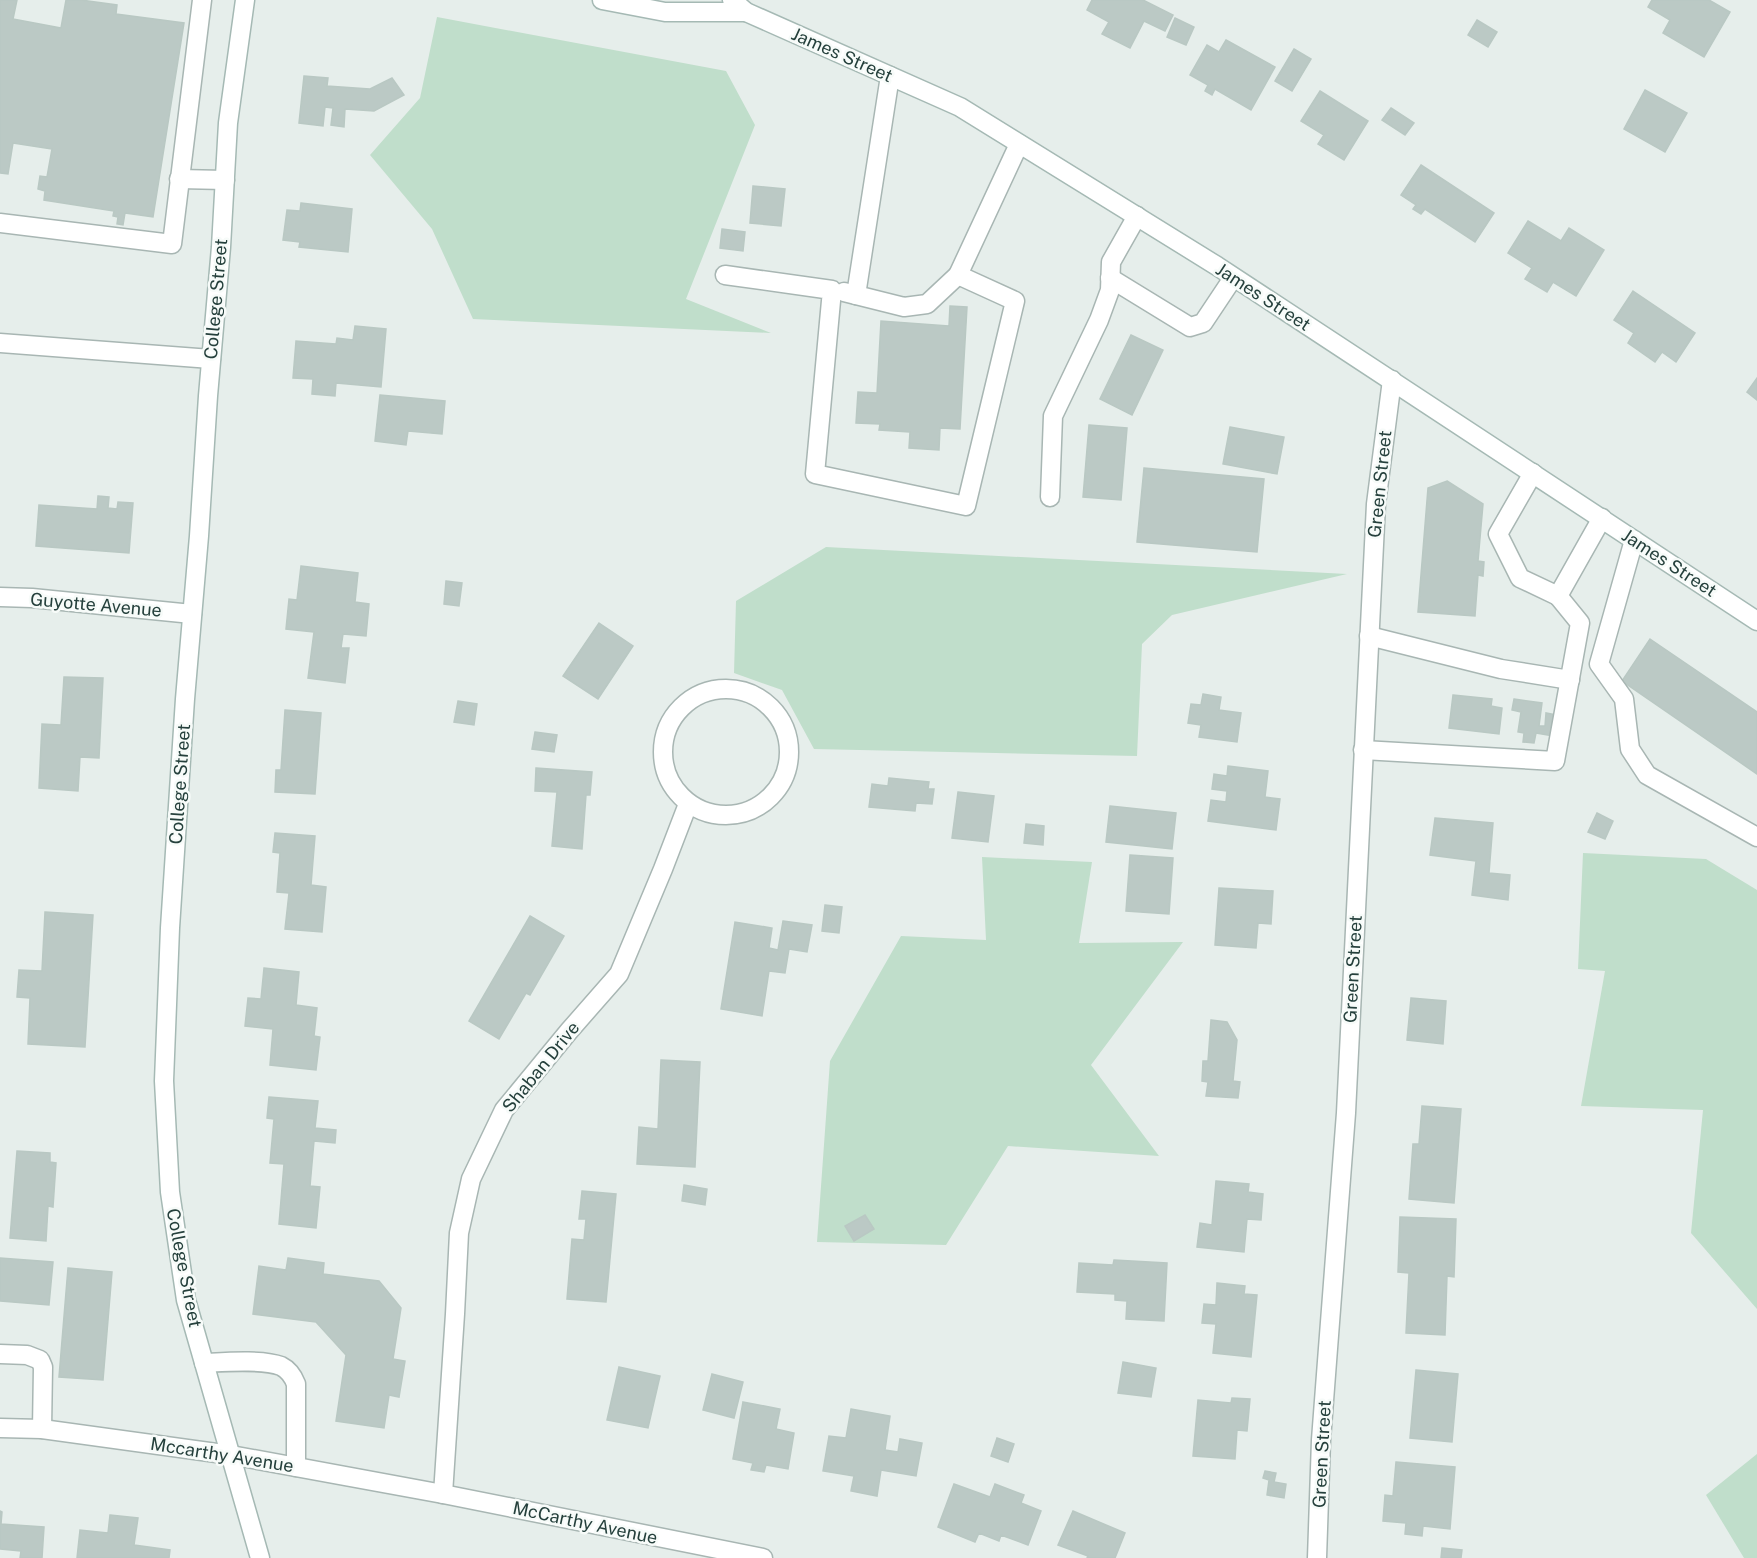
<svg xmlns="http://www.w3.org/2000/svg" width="1757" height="1558" font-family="'Public Sans',sans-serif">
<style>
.green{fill:#c0decb}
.building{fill:#bbc9c5;stroke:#b9c8c3;stroke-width:1.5}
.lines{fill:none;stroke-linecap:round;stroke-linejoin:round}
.lane-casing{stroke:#a8b6b3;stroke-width:21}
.street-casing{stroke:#a8b6b3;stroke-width:21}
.secondary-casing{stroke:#a5b9b4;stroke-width:21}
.lane{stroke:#fff;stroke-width:18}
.street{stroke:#fff;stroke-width:18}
.secondary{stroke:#fff;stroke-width:18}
.labels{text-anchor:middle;stroke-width:5;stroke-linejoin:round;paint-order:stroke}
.street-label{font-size:18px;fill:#25403c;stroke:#f7fbf9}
</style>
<rect width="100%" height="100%" fill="#e6eeeb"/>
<g class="green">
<path d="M437,17l289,54 29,54 -69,174 85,34 -298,-14 -41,-90 -62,-74 50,-57z"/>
<path d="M826,547l521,27 -175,41 -30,29 -5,112 -323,-7 -32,-59 -48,-17 2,-72z"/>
<path d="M1583,853l123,6 51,31v419l-66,-76 12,-123 -122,-4 24,-135 -27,-2z"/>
<path d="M982,857l110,5 -13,81 104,-1 -92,123 68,91 -151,-10 -62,99 -129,-3 13,-181 71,-125 85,4z"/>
<path d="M1757,1454v104h-13l-38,-63z"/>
</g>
<g class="building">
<path d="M0,0h17l-4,19 48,9 5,-28h15l36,5 -1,9 68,9 -31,194 -28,-4 -2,12 -6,-1 1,-7 -5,-1 1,-5 -70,-11 1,-9 -7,-2 2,-13 7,1 5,-28 -39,-6 -5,31 -8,-1z"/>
<path d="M1092,0h51l30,15 -8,16 -21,-10 -14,27 -28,-14 7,-12 -22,-12z"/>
<path d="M1652,0h57l21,12 -26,45 -41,-24 7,-13 -22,-13z"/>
<path d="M1175,18l19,9 -8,18 -19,-8z"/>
<path d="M1477,20l20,12 -9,15 -20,-12z"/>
<path d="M1226,40l49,27 -24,43 -36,-21 -3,6 -7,-4 3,-6 -18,-10 17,-30 12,7z"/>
<path d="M1294,49l17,10 -19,32 -17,-10z"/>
<path d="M304,76l24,2 -1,8 43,3 22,-11 12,17 -30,16 -29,-2 -1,18 -13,-2 2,-17 -8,-1 -2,19 -24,-3z"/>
<path d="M1645,90l42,23 -22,39 -41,-23z"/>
<path d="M1320,91l48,30 -24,39 -26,-16 6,-9 -23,-14z"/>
<path d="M1391,108l23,15 -9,12 -23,-15z"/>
<path d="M1421,165l73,48 -19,29 -50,-33 -4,5 -8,-5 3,-4 -15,-10z"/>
<path d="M753,186l32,3 -4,37 -31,-3z"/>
<path d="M301,203l51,6 -4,43 -49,-5 1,-5 -17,-2 4,-30 13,1z"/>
<path d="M1528,221l33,20 8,-13 35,22 -28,46 -23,-14 -6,10 -22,-13 7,-11 -24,-15z"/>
<path d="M722,229l23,3 -2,19 -23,-3z"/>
<path d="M1633,291l62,42 -19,29 -14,-10 -7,10 -27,-19 6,-10 -20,-13z"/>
<path d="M950,306l17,1 -7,122 -20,-1 -1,22 -30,-2 1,-16 -31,-2 1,-6 -24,-1 2,-31 19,1 4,-72 68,5z"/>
<path d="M355,326l31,3 -5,58 -45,-4 -1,13 -23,-2 1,-15 -20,-1 3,-37 40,3 1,-6 16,2z"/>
<path d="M1131,335l32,15 -31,65 -32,-16z"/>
<path d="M1757,378v22l-10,-8z"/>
<path d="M380,395l65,6 -3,33 -34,-3 -2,14 -31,-4z"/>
<path d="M1089,425l38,3 -6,72 -38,-3z"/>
<path d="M1230,427l54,10 -7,37 -54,-10z"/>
<path d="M1144,468l120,11 -7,73 -120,-10z"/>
<path d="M1447,481l36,23 -5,57 6,1 -1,14 -5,-1 -3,41 -57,-4 10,-124z"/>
<path d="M98,496l11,1 -1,11 9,1 1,-7 15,1 -4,50 -93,-7 3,-41 58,4z"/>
<path d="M301,566l57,7 -3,29 14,2 -3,32 -23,-2 -2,14h8l-4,35 -37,-5 6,-46 -28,-3 3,-30 8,1z"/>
<path d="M446,581l16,2 -3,23 -15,-2z"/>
<path d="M599,623l34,23 -35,53 -35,-23z"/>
<path d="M1650,639l107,73v62l-135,-93z"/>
<path d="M64,677l39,1 -4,80 -19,-1 -2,34 -39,-3 3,-64 19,1z"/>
<path d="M1203,694l18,3 -2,13 22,3 -4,29 -38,-5 2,-12 -13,-2 3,-19 10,1z"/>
<path d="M1453,695l39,4 -1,7 11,2 -3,26 -50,-6z"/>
<path d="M1514,699l28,4 -3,23h6l1,-13 11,2 -4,21 -17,-3 -2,10 -11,-1 1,-9 -6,-1 3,-20 -9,-2z"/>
<path d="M458,701l19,3 -3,21 -20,-3z"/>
<path d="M285,710l36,3 -6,81 -40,-2 1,-22h5z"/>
<path d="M535,732l22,3 -3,17 -22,-3z"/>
<path d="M1228,766l40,5 -3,26 15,2 -4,31 -68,-9 3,-21 15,2 1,-11 -15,-2 2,-15 13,2z"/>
<path d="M536,768l56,4 -2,23h-4l-4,54 -30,-3 5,-54 -22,-1z"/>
<path d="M889,778l40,4 -1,7h6l-2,15 -16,-1 -1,8 -46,-4 3,-23 16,2z"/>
<path d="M958,792l36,4 -6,46 -36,-4z"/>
<path d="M1110,806l66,7 -4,36 -66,-7z"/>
<path d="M1597,813l16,8 -8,18 -17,-7z"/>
<path d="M1435,818l58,5 -4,50 21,2 -2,25 -36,-5 4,-34 -46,-6z"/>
<path d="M1026,824l18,2 -1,19 -19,-2z"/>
<path d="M275,833l40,3 -4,49 15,2 -4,45 -37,-3 4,-36 -12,-1 3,-39 -7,-1z"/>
<path d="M1130,855l43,3 -4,56 -43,-3z"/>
<path d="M1219,888l54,3 -2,33 -13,-1 -2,25 -41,-3z"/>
<path d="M825,905l17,2 -3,26 -17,-2z"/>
<path d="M45,912l48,3 -8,132 -57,-3 2,-46 -13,-1 2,-27 23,1z"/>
<path d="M530,916l34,20 -34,59 -4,-2 -27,46 -30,-18z"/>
<path d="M783,921l29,4 -5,27 -18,-3 -4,24 -16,-2 -7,45 -41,-7 14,-87 37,6 -3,20 9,2z"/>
<path d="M264,968l35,4 -3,33 21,3 -3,28 6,1 -4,33 -46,-5 3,-36 -28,-3 3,-28 13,1z"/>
<path d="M1411,998l35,3 -3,43 -36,-4z"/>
<path d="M1211,1020l16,2 10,18 -4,41 7,1 -2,16 -32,-2 2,-14 -6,-1 1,-20h5z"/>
<path d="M661,1060l39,2 -5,105 -58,-3 2,-37 19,2z"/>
<path d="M269,1097l49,4 -3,27 21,2 -1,13 -21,-2 -4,45 10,1 -4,41 -37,-4 5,-60 -14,-1 4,-44 -7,-1z"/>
<path d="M1422,1106l39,3 -7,94 -45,-4 4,-55h6z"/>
<path d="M17,1151l33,2v9l6,1 -3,44 -5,-1 -2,35 -36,-3z"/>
<path d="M1216,1181l33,3 -1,8 15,2 -2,26 -14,-1 -3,33 -47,-5 3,-24 12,2z"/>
<path d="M684,1185l23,4 -2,16 -23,-4z"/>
<path d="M582,1191l34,3 -10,108 -39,-3 5,-60 12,1 2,-21h-7z"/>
<path d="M865,1215l9,14 -20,12 -9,-15z"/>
<path d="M1400,1217l56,2 -2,58 -7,-1 -2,59 -39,-2 3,-60 -11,-1z"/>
<path d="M0,1258l53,4 -4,43 -49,-4z"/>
<path d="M288,1258l36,5 -1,11 56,7 22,27 -8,51 12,2 -6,36 -10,-2 -5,33 -48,-7 10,-66 -30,-33 -63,-8 6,-48 27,4z"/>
<path d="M1114,1260l53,3 -3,58 -38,-2 1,-18 -12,-1v-6l-38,-2 2,-29 34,2z"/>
<path d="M68,1268l44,4 -9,108 -44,-3z"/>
<path d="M1217,1283l28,3 -1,8 13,1 -6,62 -38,-4 3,-29 -14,-1 2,-19 12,1z"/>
<path d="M1123,1362l33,6 -5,29 -33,-4z"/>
<path d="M619,1367l41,9 -12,52 -41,-8z"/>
<path d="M1416,1370l42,4 -6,68 -42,-4z"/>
<path d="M712,1374l31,8 -9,36 -31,-8z"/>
<path d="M1232,1398l18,1 -3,32 -10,-1 -2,29 -42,-3 5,-56 33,3z"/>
<path d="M743,1402l37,7 -4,20 18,4 -6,36 -22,-4 -2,7 -13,-2 2,-7 -20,-4z"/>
<path d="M851,1409l39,7 -5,34 13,2 2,-13 22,4 -6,33 -35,-6 -4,26 -26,-5 3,-15 -31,-5 6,-35 17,2z"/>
<path d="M997,1438l17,6 -6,18 -17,-6z"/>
<path d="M1396,1462l59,5 -5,62 -27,-3 -1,10 -17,-2 1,-11 -23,-2 2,-26 8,1z"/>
<path d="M1265,1471l11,2 -2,9 12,2 -2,14 -17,-3 2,-15 -6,-2z"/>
<path d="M954,1484l36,13 5,-13 29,11 -3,8 20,8 -13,34 -27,-10 -2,6 -20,-8 -4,9 -37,-15z"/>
<path d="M0,1511l2,1 -1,12 43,3 -2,31h-22l1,-7 -21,-2z"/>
<path d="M1073,1511l52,22 -10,25h-28l1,-2 -30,-11z"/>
<path d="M110,1515l28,3 -4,27 36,5 -1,8h-92l3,-28 28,3z"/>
<path d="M1442,1548l20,2 -1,8h-20z"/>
</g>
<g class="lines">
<g class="lane-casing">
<g id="lane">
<path d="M179,179l46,1"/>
<path d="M0,223l172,21 30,-244"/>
<path d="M725,275l107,15 -17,184 151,32 49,-205 -57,-26 61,-131"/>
<path d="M1110,278l80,49 13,-4 30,-45"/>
<path d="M844,292l60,15 23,-3 31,-29"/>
<path d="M856,295l34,-219"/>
<path d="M0,343l211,16"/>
<path d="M1533,473l-35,61 22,44 38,18 44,-78"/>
<path d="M1050,497l3,-81 46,-96 11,-30 1,-28 26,-46"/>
<path d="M1634,540l-35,124 25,35 6,50 17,26 110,62"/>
<path d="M1369,636l132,33 69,11"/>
<path d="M1363,750l192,11 25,-138 -22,-27"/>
<path d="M0,1354l27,1 13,5 3,7 -1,62"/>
<path d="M204,1363c21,-1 59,-4 77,3 8,4 12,10 15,18v83"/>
</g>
</g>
<g class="street-casing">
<g id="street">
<path d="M0,597l32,1 160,16"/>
<circle cx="726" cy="752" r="63"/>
<path d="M0,1428l42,1 189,26 212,39 320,64"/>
<path d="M443,1494l12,-180 4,-81 12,-54 33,-69 65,-79 50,-57 44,-105 25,-65"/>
<path d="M1317,1558l4,-118 25,-327 30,-609 16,-124"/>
</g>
</g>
<g class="secondary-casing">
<g id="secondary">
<path d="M245,0l-17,123 -7,124 -13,149 -9,140 -14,163 -15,229 -6,153 6,111 16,108 74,258"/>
<path d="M602,0l63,12h81"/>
<path d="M732,0l14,12 214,95 257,159 540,355"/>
</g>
</g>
<use href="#lane" class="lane"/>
<use href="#street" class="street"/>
<use href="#secondary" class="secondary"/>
</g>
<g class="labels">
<g class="street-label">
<text transform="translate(842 55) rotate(24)" y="6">James Street</text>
<text transform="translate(1263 297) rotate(33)" y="6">James Street</text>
<text transform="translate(216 299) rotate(-85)" y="6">College Street</text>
<text transform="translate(1380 484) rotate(-84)" y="6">Green Street</text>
<text transform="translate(1669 563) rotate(33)" y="6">James Street</text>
<text transform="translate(96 605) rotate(5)" y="6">Guyotte Avenue</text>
<text transform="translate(180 784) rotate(-86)" y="6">College Street</text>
<text transform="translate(1353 969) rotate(-87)" y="6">Green Street</text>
<text transform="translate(541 1067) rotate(-51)" y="6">Shaban Drive</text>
<text transform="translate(184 1268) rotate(79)" y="6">College Street</text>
<text transform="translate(1322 1454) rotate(-87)" y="6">Green Street</text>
<text transform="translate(222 1455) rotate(9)" y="6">Mccarthy Avenue</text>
<text transform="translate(585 1523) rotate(12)" y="6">McCarthy Avenue</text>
</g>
</g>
</svg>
